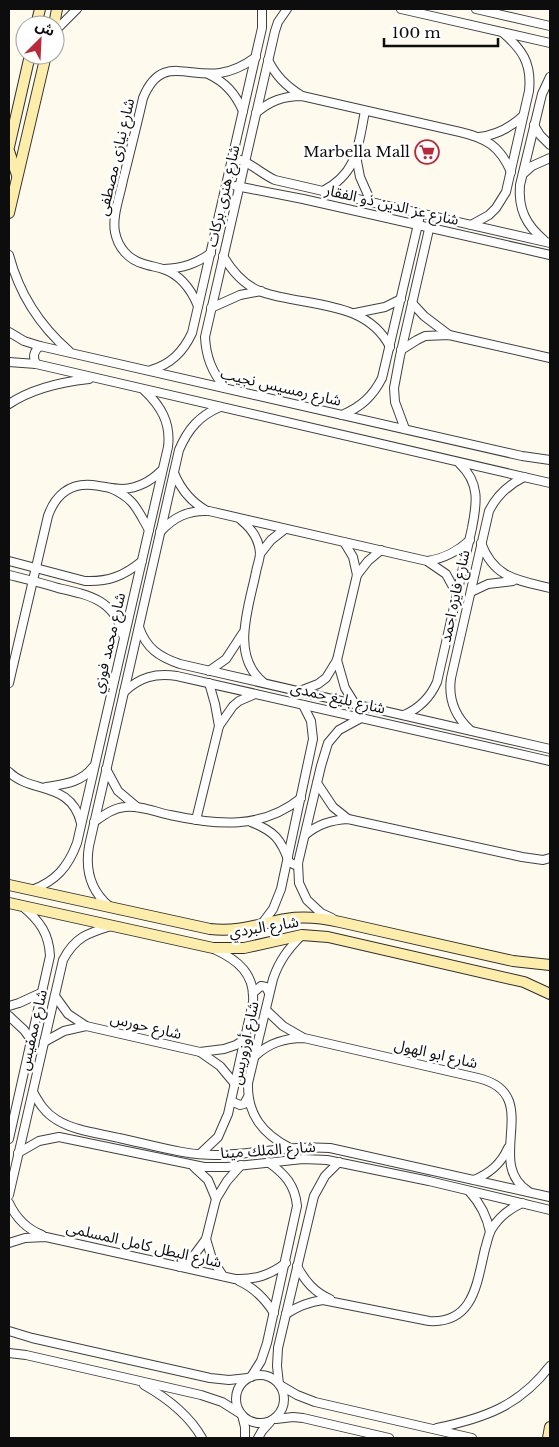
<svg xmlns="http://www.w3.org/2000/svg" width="559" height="1447" font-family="'Libre Baskerville','Noto Sans Arabic',serif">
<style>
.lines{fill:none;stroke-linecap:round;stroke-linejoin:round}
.street-casing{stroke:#404040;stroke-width:10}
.secondary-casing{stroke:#2f2f2f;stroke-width:12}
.street{stroke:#fff;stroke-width:8}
.secondary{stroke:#fdedab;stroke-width:10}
.labels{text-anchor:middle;stroke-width:5;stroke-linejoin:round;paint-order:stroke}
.poi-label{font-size:15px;fill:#0d0d0d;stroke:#fff;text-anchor:end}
.street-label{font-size:15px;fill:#0d0d0d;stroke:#fff}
</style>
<rect width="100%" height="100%" fill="#fffaee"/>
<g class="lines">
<g class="street-casing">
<g id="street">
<path d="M401,9l149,34"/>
<path d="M476,9l74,17"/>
<path d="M55,31l22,-22"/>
<path d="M268,60c8,16 18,26 34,36"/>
<path d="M208,74c17,8 27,19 35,37"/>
<path d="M256,113c14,-12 27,-17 46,-17l158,36c26,6 40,14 51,40"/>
<path d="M534,125l6,10 10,10"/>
<path d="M479,137c18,-2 31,-9 44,-21"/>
<path d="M356,156l4,21 11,25"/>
<path d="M232,158c15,1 29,16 43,22l275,63"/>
<path d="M523,174l9,-8 18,-8"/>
<path d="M236,186l67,13 247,56"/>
<path d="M323,191c35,-18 35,-45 42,-80"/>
<path d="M471,225l18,-10 7,-7 10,-16 23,-101c3,-28 -7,-42 -27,-59"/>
<path d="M544,240c-18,-15 -26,-31 -24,-55l22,-91 8,-17"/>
<path d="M9,255c10,38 30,70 60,96"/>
<path d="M223,256c9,15 22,30 39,36 43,15 104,7 128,55"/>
<path d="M164,269c19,-1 32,-5 47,-16"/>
<path d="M412,303l12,13 25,19"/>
<path d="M198,306c-7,-17 -17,-31 -35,-37 -6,-2 -13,-3 -19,-5 -15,-4 -26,-16 -29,-32 -3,-16 5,-36 8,-52 7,-28 14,-55 20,-82 18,-44 44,-20 77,-25 14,-2 25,-8 36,-16"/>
<path d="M211,308l29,-13 21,-4"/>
<path d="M355,313l30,-6 16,-8"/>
<path d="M9,332l15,9 16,5 482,110 28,4"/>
<path d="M401,350l16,-10 8,-4 24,-1 101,23"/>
<path d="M9,362l27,2 514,119"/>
<path d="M36,364c-4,-8 -2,-13 4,-18"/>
<path d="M151,370c20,-6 32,-18 41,-37l70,-305v-19"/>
<path d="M225,388c-13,-16 -19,-31 -20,-51l70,-306 3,-9 9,-13"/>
<path d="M9,404c24,-16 52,-22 80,-25"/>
<path d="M342,415c19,-8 31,-19 40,-37l37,-158"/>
<path d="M405,429l-10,-27 -1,-14 6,-32 30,-131"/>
<path d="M174,473c7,17 17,29 33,38"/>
<path d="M110,488c24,10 27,21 39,42"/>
<path d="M241,520c10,8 18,19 19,33 0,6 -3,13 -4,19 -7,35 -26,83 7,110"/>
<path d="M160,532c14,-15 28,-22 49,-21l218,50 19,13 11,20"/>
<path d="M481,543c13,35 36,37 69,45"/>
<path d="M260,554l11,-14 14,-11"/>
<path d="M9,561l76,20c23,1 39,-5 57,-20"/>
<path d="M428,561c17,-3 29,-9 42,-21"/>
<path d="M9,575c16,4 33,8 49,13 31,7 57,12 65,47"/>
<path d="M357,575l11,-14 13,-11"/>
<path d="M471,592l17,-8 25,-3"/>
<path d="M139,627c7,21 20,30 41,37l370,85"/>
<path d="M337,660l8,28 10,16"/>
<path d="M209,671l17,-12 17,-26"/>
<path d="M9,683l39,-167c7,-20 21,-33 44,-31 10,1 20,4 31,4 15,-1 27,-7 38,-18"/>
<path d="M209,683l6,21 4,22"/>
<path d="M300,691l18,-7 8,-6 11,-18 20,-85 -4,-18 -9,-15"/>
<path d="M124,692c16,-15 31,-19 53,-16l373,85"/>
<path d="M404,715c16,-7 26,-17 33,-33l35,-154c5,-25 8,-45 -12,-64"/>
<path d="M470,730c-15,-14 -22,-31 -19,-52l38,-167c8,-16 19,-26 35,-34"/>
<path d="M106,769l12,22 19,16"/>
<path d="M9,772c22,22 62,9 72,51"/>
<path d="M317,783l16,24 15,12"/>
<path d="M46,787c18,-3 35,-4 47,-20"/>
<path d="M196,820l23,-94 14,-20 6,-5 16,-7"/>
<path d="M94,822c10,-7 19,-14 31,-15 15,-2 30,5 45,8 46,10 92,15 131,-17"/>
<path d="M251,822c23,9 30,17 38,40l6,3 3,-2"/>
<path d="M305,835c13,-11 26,-15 43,-16l174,38 21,3 7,-2"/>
<path d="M32,890c24,-9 36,-23 45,-47l91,-396c3,-24 -7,-41 -24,-57"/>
<path d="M109,906c-19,-16 -24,-36 -20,-60l90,-396c9,-21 20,-34 41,-43"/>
<path d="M332,918l-11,-5 -14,-13 -8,-17 -1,-20 23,-97 7,-23 11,-13 22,-12"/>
<path d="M261,925l12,-16 8,-20 32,-150 -2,-18 -8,-16"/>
<path d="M253,993l8,-7 5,1 3,6"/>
<path d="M55,996l13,18 18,12 114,26 24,-3 12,-4 9,-6"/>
<path d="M9,1006l10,-3 24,-11"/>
<path d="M266,1010l17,16 19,11"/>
<path d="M9,1016l15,14 8,11"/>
<path d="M44,1042l20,-11 22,-5"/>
<path d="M200,1052l20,14 15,18"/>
<path d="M255,1056c14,-13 29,-18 49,-18l174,40c67,16 5,84 50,113"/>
<path d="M33,1092c6,11 12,21 24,28 18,11 41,13 62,18 33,7 67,18 101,17 37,-1 73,-10 110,-7l220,49"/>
<path d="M231,1101l9,4 4,-1 4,-7"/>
<path d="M9,1139l41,-183c-1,-22 -10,-35 -27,-49"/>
<path d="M290,1148c-27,-14 -43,-33 -42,-65l25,-104c6,-18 15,-30 29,-44"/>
<path d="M18,1153l21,-12 20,-4 145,30h23l76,-8 24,1 102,21 121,29"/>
<path d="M200,1154l18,-17 10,-23 25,-112c2,-28 -15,-42 -39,-53"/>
<path d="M194,1167l14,13 8,19"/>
<path d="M474,1180c16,-7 27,-16 34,-32"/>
<path d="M469,1191c11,12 18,25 21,41"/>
<path d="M9,1195l54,-235c12,-23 25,-27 48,-34"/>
<path d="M9,1203c7,15 18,26 33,32"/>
<path d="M206,1239l6,20 11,17"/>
<path d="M9,1243l16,-5 21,-1 189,42c20,1 35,-4 51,-16"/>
<path d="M297,1266c8,15 17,26 33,33"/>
<path d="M180,1267l15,-13 11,-15 10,-40 11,-18 14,-16"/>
<path d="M239,1281c16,7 26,18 35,32"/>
<path d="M286,1314c12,-8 22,-12 37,-14l106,21c45,3 48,-39 56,-72 2,-6 3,-13 6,-19 7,-12 18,-21 31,-27"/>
<path d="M9,1331l23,7 178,40 19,2 19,-2"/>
<path d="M9,1353l17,2 175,40 21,7 19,12"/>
<circle cx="260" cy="1399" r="24"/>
<path d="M251,1377l10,-16 6,-18 30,-137c-2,-21 -12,-32 -29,-44"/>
<path d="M279,1384l-2,-18 1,-18 36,-152 11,-20 14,-14"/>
<path d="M144,1385c23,13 45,30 58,53"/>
<path d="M280,1385l17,10 18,7 157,36"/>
<path d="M242,1415l3,12v11"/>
<path d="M276,1419l17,-2 10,1 86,20"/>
<path d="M437,1428c48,-10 82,-22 113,-62"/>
<path d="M258,1438l4,-7 8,-9"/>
</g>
</g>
<g class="secondary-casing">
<g id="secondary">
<path d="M36,25l4,-16"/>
<path d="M54,25l3,-16"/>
<path d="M9,147l21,-92"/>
<path d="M9,151l8,24"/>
<path d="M9,213l37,-158"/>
<path d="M9,885l201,44c31,3 47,-5 76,-10 18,-3 36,-1 54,3l173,39 37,4"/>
<path d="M9,903l204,45h31l58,-13 26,2 196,45 26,12"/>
<path d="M548,1438l2,-11"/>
</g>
</g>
<use href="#street" class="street"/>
<use href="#secondary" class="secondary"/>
</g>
<defs>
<g id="supermarket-ring" transform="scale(1.25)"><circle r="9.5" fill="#fff" stroke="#ba293b" stroke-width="1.5"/><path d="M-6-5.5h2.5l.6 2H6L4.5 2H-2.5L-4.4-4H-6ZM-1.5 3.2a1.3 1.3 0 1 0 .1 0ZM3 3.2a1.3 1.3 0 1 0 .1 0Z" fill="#ba293b"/></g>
</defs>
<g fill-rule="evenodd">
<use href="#supermarket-ring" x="427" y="152"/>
</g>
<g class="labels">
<g class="poi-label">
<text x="410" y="157">Marbella Mall</text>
</g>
<g class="street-label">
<text transform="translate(116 157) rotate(-77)" y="5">شارع نيازى مصطفى</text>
<text transform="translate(223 196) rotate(-77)" y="5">شارع هنرى بركات</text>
<text transform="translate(392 205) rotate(13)" y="5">شارع عز الدين ذو الفقار</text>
<text transform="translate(281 387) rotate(13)" y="5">شارع رمسيس نجيب</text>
<text transform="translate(455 596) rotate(-78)" y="5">شارع فايزه احمد</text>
<text transform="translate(109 643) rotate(-77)" y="5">شارع محمد فوزي</text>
<text transform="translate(338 698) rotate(13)" y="5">شارع بليغ حمدى</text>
<text transform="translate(264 927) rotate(-9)" y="5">شارع البردي</text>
<text transform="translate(146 1026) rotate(13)" y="5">شارع حورس</text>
<text transform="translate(33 1030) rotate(-77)" y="5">شارع ممفيس</text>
<text transform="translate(245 1043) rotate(-78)" y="5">شارع أوزوريس</text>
<text transform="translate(436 1054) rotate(13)" y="5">شارع ابو الهول</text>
<text transform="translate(268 1150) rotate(-4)" y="5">شارع الملك مينا</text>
<text transform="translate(144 1245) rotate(13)" y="5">شارع البطل كامل المسلمى</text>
</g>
</g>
<rect width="559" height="1447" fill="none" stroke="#0d0d0d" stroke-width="20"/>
<g transform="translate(40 40) rotate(24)"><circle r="24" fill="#ffffff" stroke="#9e9e9e"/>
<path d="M0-4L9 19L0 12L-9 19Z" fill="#ba293b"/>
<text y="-8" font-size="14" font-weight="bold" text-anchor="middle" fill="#0d0d0d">ش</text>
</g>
<path d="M384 38v8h114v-8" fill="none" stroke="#0d0d0d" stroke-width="2.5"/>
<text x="392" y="38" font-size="15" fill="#0d0d0d" stroke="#ffffff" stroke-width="4" paint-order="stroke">100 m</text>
</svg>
